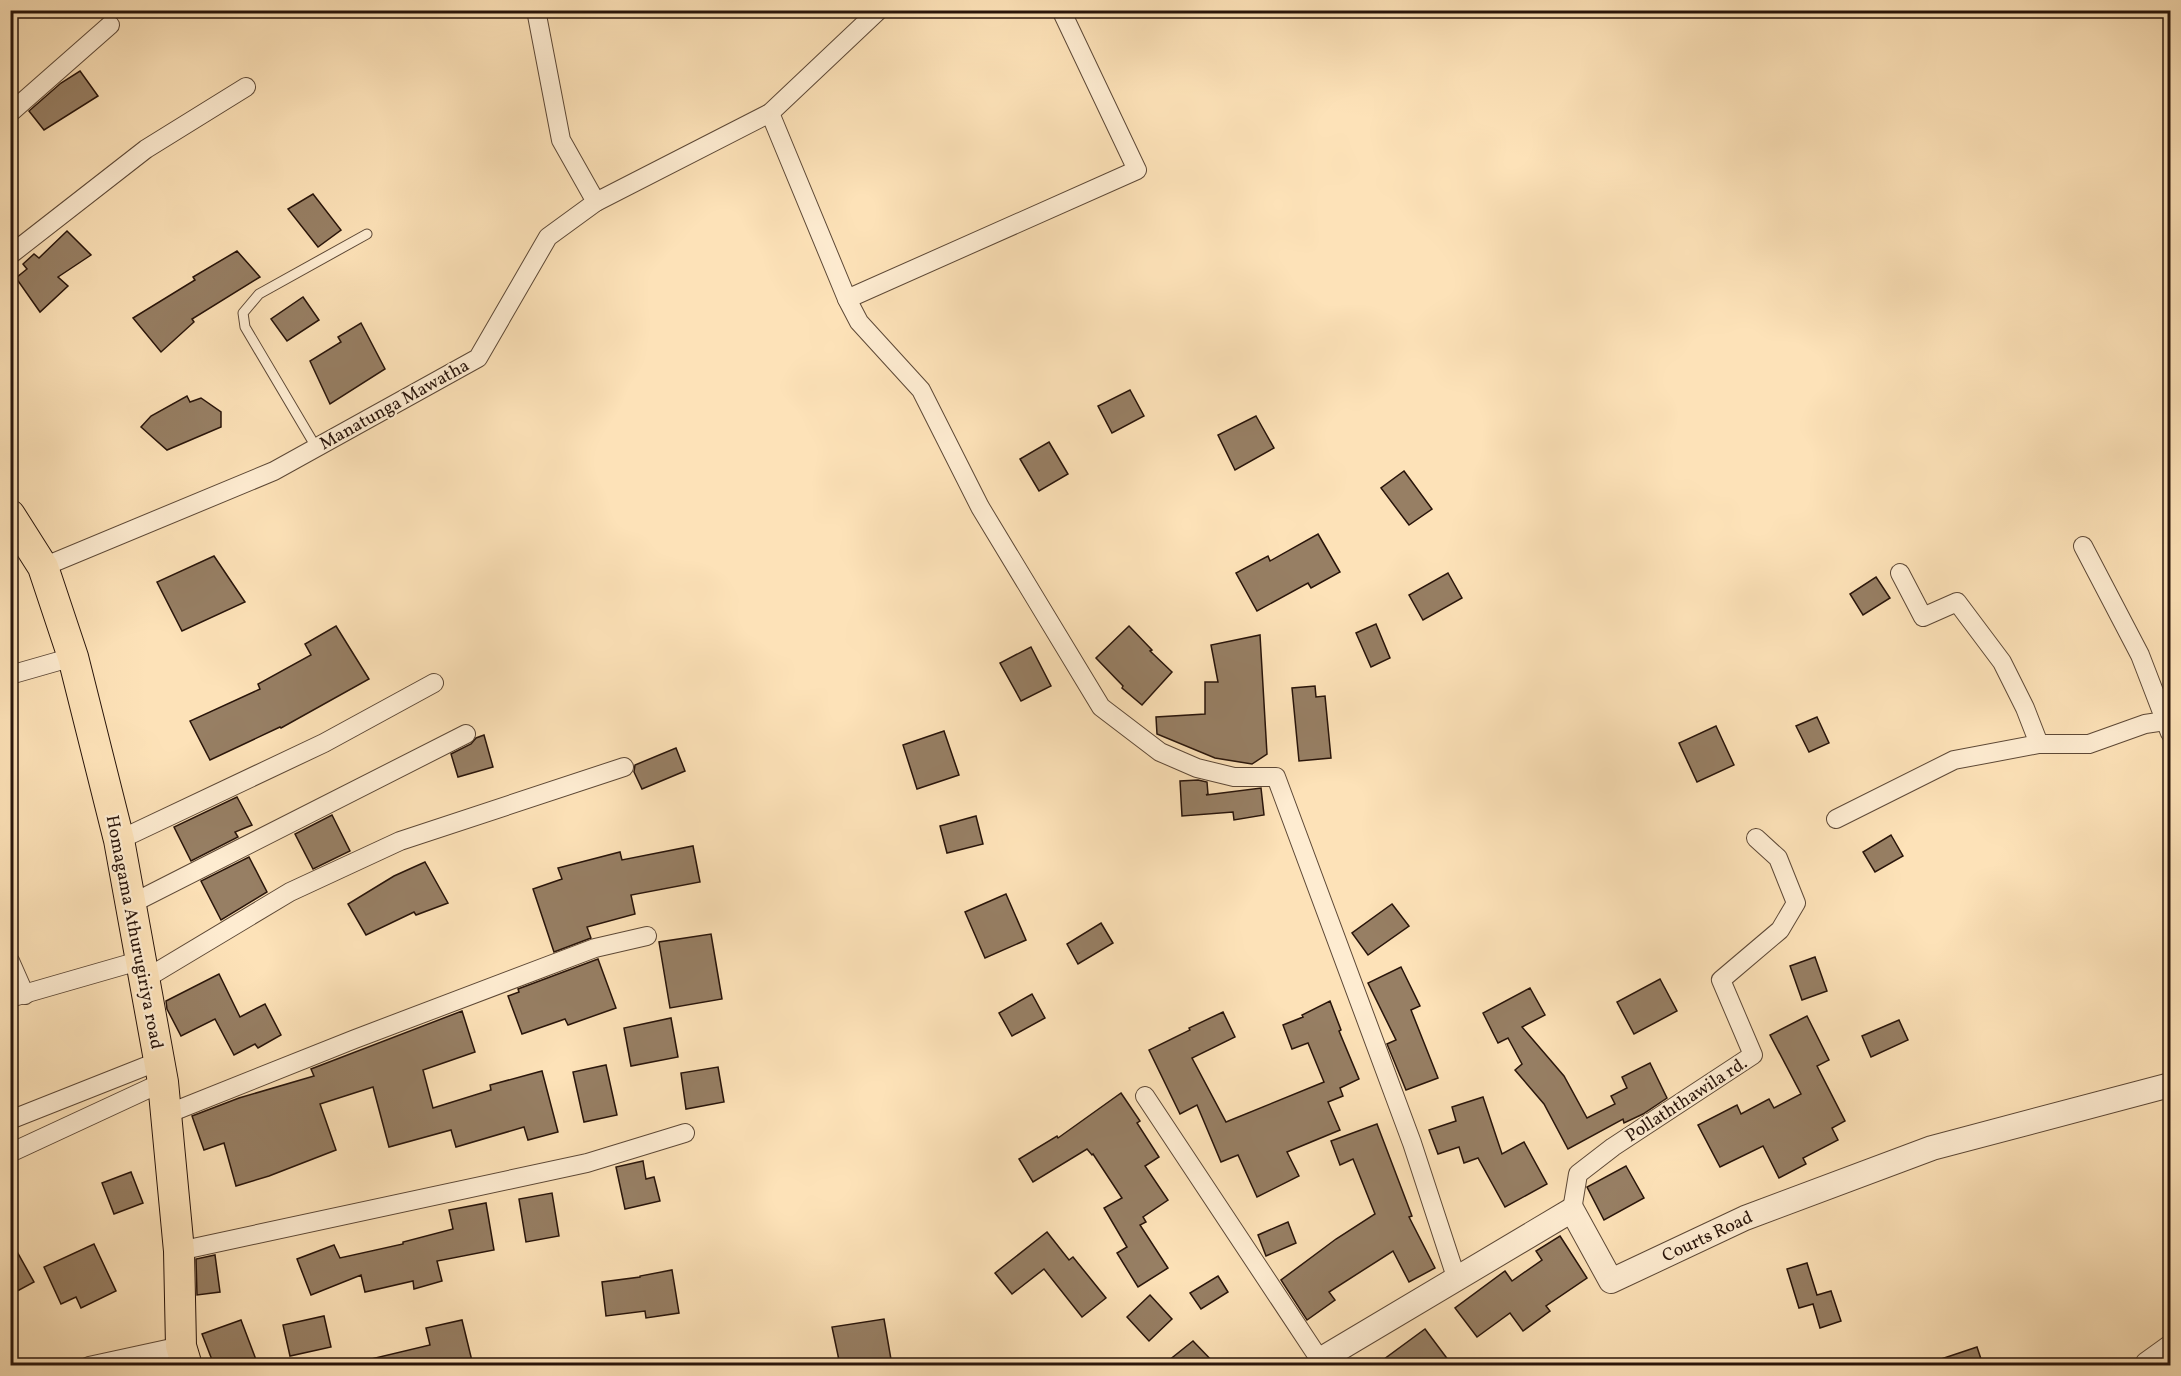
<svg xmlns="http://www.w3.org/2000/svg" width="2181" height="1376" font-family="Vollkorn,serif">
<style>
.building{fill:#977f64;stroke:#28140a;stroke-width:1.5}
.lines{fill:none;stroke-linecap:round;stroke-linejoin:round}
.service-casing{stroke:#5d4836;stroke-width:11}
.minor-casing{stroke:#5d4836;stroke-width:20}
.tertiary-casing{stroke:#5d4836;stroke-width:26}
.primary-casing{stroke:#28140a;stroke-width:32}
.service{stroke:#feecd1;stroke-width:9}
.minor{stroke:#feecd1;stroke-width:18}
.tertiary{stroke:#feecd1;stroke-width:24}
.primary{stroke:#fde2b8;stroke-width:30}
.labels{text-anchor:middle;stroke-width:4.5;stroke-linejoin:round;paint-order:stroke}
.street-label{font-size:18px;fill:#28140a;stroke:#feecd1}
</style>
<rect width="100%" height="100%" fill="#fde2b8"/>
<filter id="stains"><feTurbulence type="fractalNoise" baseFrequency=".00333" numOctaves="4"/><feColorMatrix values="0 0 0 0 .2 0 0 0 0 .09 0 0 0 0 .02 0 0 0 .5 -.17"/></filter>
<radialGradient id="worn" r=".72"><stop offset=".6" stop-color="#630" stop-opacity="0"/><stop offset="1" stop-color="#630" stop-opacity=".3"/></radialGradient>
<g class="building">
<path d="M80,71l18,25 -54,34 -15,-19 32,-28z"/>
<path d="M313,194l28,36 -23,17 -30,-38z"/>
<path d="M67,231l24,24 -33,22 10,9 -28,26 -24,-34 11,-9 -4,-5 11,-10 5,4z"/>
<path d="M237,251l23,26 -68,42 2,3 -33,30 -28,-34 62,-38 -2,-3z"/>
<path d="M303,297l16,23 -32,21 -16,-22z"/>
<path d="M361,323l24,46 -55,35 -20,-43 31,-19 -3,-5z"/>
<path d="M1130,390l14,26 -32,17 -14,-27z"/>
<path d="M187,396l3,6 11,-4 20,14v15l-54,23 -26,-23 10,-11z"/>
<path d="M1256,416l18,32 -39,22 -17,-35z"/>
<path d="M1049,442l19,32 -29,17 -19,-32z"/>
<path d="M1404,471l28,38 -23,16 -28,-37z"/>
<path d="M1318,534l22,38 -29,16 -3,-5 -51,28 -21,-38 32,-17 2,5z"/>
<path d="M214,556l31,46 -63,29 -25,-49z"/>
<path d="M1448,573l14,25 -39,22 -14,-25z"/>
<path d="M1876,577l14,21 -27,17 -13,-21z"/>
<path d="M1376,624l14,34 -19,9 -15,-34z"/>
<path d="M336,626l33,53 -88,49 -1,-1 -70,33 -20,-39 70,-32 -2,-5 53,-29 -6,-11z"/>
<path d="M1129,626l23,24 -2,1 22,21 -30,33 -20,-17 1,-2 -27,-28z"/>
<path d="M1260,635l7,119 -15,10 -37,-6 -58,-24 -1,-17 49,-3v-32h13l-7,-37z"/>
<path d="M1031,647l20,39 -30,15 -21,-38z"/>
<path d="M1315,686l1,11 9,-1 6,62 -32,3 -7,-73z"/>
<path d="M1817,717l12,26 -20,9 -13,-26z"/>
<path d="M1716,726l18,39 -37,17 -18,-39z"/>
<path d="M944,731l15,44 -42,14 -14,-44z"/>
<path d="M484,735l9,32 -35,10 -7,-23 20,-10 5,-6z"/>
<path d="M676,748l9,23 -43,18 -8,-17 1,-7z"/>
<path d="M1198,780l9,2 1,12 -2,1 55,-7 3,27 -30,5 -1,-8 -51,4 -2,-35z"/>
<path d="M237,797l15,28 -17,7 3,5 -47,24 -17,-34z"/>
<path d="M332,815l18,36 -37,18 -18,-35z"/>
<path d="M976,816l7,28 -36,9 -7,-27z"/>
<path d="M1891,835l12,21 -28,16 -12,-20z"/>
<path d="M693,846l7,36 -69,13 4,19 -48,13 4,11 -37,14 -21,-63 29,-10 -4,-11 62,-16 2,8z"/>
<path d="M249,857l18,35 -46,28 -20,-39z"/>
<path d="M425,862l23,41 -32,12 -2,-3 -48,23 -18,-31 46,-28z"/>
<path d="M1006,894l20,46 -41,18 -20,-46z"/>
<path d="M1392,904l17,22 -41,29 -16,-22z"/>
<path d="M1101,923l12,20 -35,21 -11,-20z"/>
<path d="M711,934l11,65 -52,9 -11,-66z"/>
<path d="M1815,957l12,34 -25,9 -12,-34z"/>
<path d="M598,959l18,49 -48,17 -3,-6 -43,15 -14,-38 11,-4 -1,-3z"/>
<path d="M1401,967l19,39 -9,4 27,68 -32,12 -19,-46 9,-4 -28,-57z"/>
<path d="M219,974l21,43 25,-13 16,31 -23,13 -3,-4 -21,11 -19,-36 -34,17 -14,-27 -1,-8z"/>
<path d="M1660,979l17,32 -43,23 -17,-32z"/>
<path d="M1530,988l15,27 -23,12 42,49 23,42 28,-14 -4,-8 16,-8 -5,-11 28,-14 17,35 -24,16 -19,9 -1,-4 -55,30 -24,-45 -29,-34 7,-6 -14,-26 -10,5 -15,-30z"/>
<path d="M1032,994l13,24 -33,18 -13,-23z"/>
<path d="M1330,1001l11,29 -2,1 20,48 -19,9 3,8 -15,6 12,28 -53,22 12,24 -42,21 -19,-42 -17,7 -24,-57 -17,9 -31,-64 41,-20 -1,-2 34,-16 12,25 -43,21 34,64 98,-40 -16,-39 -16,6 -9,-24 20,-8 -1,-2z"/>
<path d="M462,1011l13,41 -52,18 10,38 58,-18 -1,-5 52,-14 16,61 -30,8 -4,-13 -68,20 -5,-17 -62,17 -16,-60 -53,17 16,46 -67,26 -33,10 -12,-43 -20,7 -12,-34 47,-18 75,-22 -3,-7z"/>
<path d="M1807,1016l22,44 -12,6 28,55 -13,7 6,12 -35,18 3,6 -27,14 -16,-32 -43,21 -22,-42 39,-20 4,9 28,-15 5,9 27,-14 -31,-59z"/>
<path d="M671,1018l7,39 -47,9 -7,-38z"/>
<path d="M1899,1020l9,20 -37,17 -9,-21z"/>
<path d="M606,1065l11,50 -33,7 -11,-50z"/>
<path d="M718,1067l6,35 -38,7 -5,-36z"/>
<path d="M1121,1093l19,28 -3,2 22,34 -14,9 23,34 -25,17 3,5 -6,3 28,43 -30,19 -21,-34 10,-6 -23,-39 18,-10 -29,-44 -1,1 -5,-6 -54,33 -14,-23 38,-23 1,2z"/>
<path d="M1483,1097l19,57 22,-12 23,42 -42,23 -27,-49 -14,5 -5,-16 -21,7 -9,-24 27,-9 -4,-14z"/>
<path d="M1377,1124l35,92 -3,1 26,51 -26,14 -16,-31 -64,41 6,8 -28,20 -26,-40 55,-41 39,-25 -22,-55 -13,6 -9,-24z"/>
<path d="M643,1161l3,18 8,-2 6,24 -35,8 -9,-42z"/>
<path d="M1626,1166l18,32 -40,22 -17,-33z"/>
<path d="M131,1172l12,31 -29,11 -12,-31z"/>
<path d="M552,1193l7,43 -33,6 -7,-43z"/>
<path d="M486,1203l8,47 -57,11 5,20 -28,8 -1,-8 -48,11 -4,-17 -50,20 -14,-36 37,-14 6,13 63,-14v-2l50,-13 -4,-19z"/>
<path d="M1288,1222l8,21 -30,13 -8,-21z"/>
<path d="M1047,1232l22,28 4,-3 33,41 -24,19 -38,-48 -32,25 -17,-21z"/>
<path d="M1560,1236l27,42 -41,28 4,5 -27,20 -13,-18 -33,24 -22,-29 50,-37 7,10 30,-21 -6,-9z"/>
<path d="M10,1239l24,43 -24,13z"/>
<path d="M94,1244l22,47 -35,17 -5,-11 -15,7 -17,-37z"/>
<path d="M215,1255l5,37 -23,3 -1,-36z"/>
<path d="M1807,1263l10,32 14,-4 10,30 -21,7 -7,-24 -14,4 -12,-39z"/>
<path d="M672,1270l7,43 -33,5 -1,-7 -39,5 -4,-34 38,-5v-1z"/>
<path d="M1218,1276l10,16 -27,17 -11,-16z"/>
<path d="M1150,1295l22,24 -23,22 -22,-24z"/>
<path d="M324,1316l7,31 -41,9 -7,-31z"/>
<path d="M884,1319l8,46h-52l-8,-38z"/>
<path d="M241,1320l17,45h-44l-12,-31z"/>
<path d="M462,1320l11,45h-101l-1,-6 59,-14 -4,-17z"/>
<path d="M1425,1329l27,36h-76z"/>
<path d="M1193,1341l23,24h-53z"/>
<path d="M1977,1347l6,18h-51v-3z"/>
</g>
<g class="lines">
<g class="service-casing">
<path id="service" d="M316,447l-71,-120 -2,-14 16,-19 108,-60"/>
</g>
<g class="minor-casing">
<g id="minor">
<path d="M536,10l25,130 35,62"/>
<path d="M10,113l100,-88"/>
<path d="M770,113l77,186 12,23 62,68 59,117 121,200 59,45 37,16 37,9h42l136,366 44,134"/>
<path d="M10,255l136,-106 100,-62"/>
<path d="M847,299l290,-129 -76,-160"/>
<path d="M2083,546l57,109 30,78"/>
<path d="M43,567l231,-96 204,-113 70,-121 48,-35 174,-89 109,-103"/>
<path d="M1900,573l23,44 34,-15 45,60 23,46 14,36"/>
<path d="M10,675l63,-18"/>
<path d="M1836,819l118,-59 85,-16h50l56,-20 20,-3"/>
<path d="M119,840l205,-97 110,-60"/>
<path d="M131,904l335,-170"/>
<path d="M10,961l15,34"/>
<path d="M145,979l145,-87 110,-51 224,-74"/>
<path d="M10,998l132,-38"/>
<path d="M1145,1096l175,264"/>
<path d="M167,1114l188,-75 240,-91 52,-12"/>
<path d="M10,1120l149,-59"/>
<path d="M10,1153l153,-71"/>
<path d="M1572,1210l6,-36 35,-27 140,-92 -32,-75 59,-50 16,-27 -18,-45 -22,-20"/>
<path d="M179,1251l408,-88 98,-30"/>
<path d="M89,1366l92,-20"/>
<path d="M2144,1366l1,-4 25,-18"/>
</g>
</g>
<g class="tertiary-casing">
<path id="tertiary" d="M1323,1366l-3,-6 252,-150 39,71 134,-63 187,-70 238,-63"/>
</g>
<g class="primary-casing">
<path id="primary" d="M10,515l33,52 30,90 46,183 44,242 16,169 2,95 6,20"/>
</g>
<use href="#service" class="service"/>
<use href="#minor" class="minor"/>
<use href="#tertiary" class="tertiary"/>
<use href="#primary" class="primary"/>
</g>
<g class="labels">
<g class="street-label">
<text transform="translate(394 404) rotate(-29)" y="6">Manatunga Mawatha</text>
<text transform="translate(135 932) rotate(79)" y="6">Homagama Athurugiriya road</text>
<text transform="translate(1686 1099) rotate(-33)" y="6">Pollaththawila rd.</text>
<text transform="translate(1707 1236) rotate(-25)" y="6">Courts Road</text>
</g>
</g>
<rect width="2181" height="1376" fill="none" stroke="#fde2b8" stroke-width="36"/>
<rect x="12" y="12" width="2157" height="1352" fill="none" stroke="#28140a" stroke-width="3"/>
<rect x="18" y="18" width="2145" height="1340" fill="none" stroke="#28140a" stroke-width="1.5"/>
<rect width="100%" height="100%" filter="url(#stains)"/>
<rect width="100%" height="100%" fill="url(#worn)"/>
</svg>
